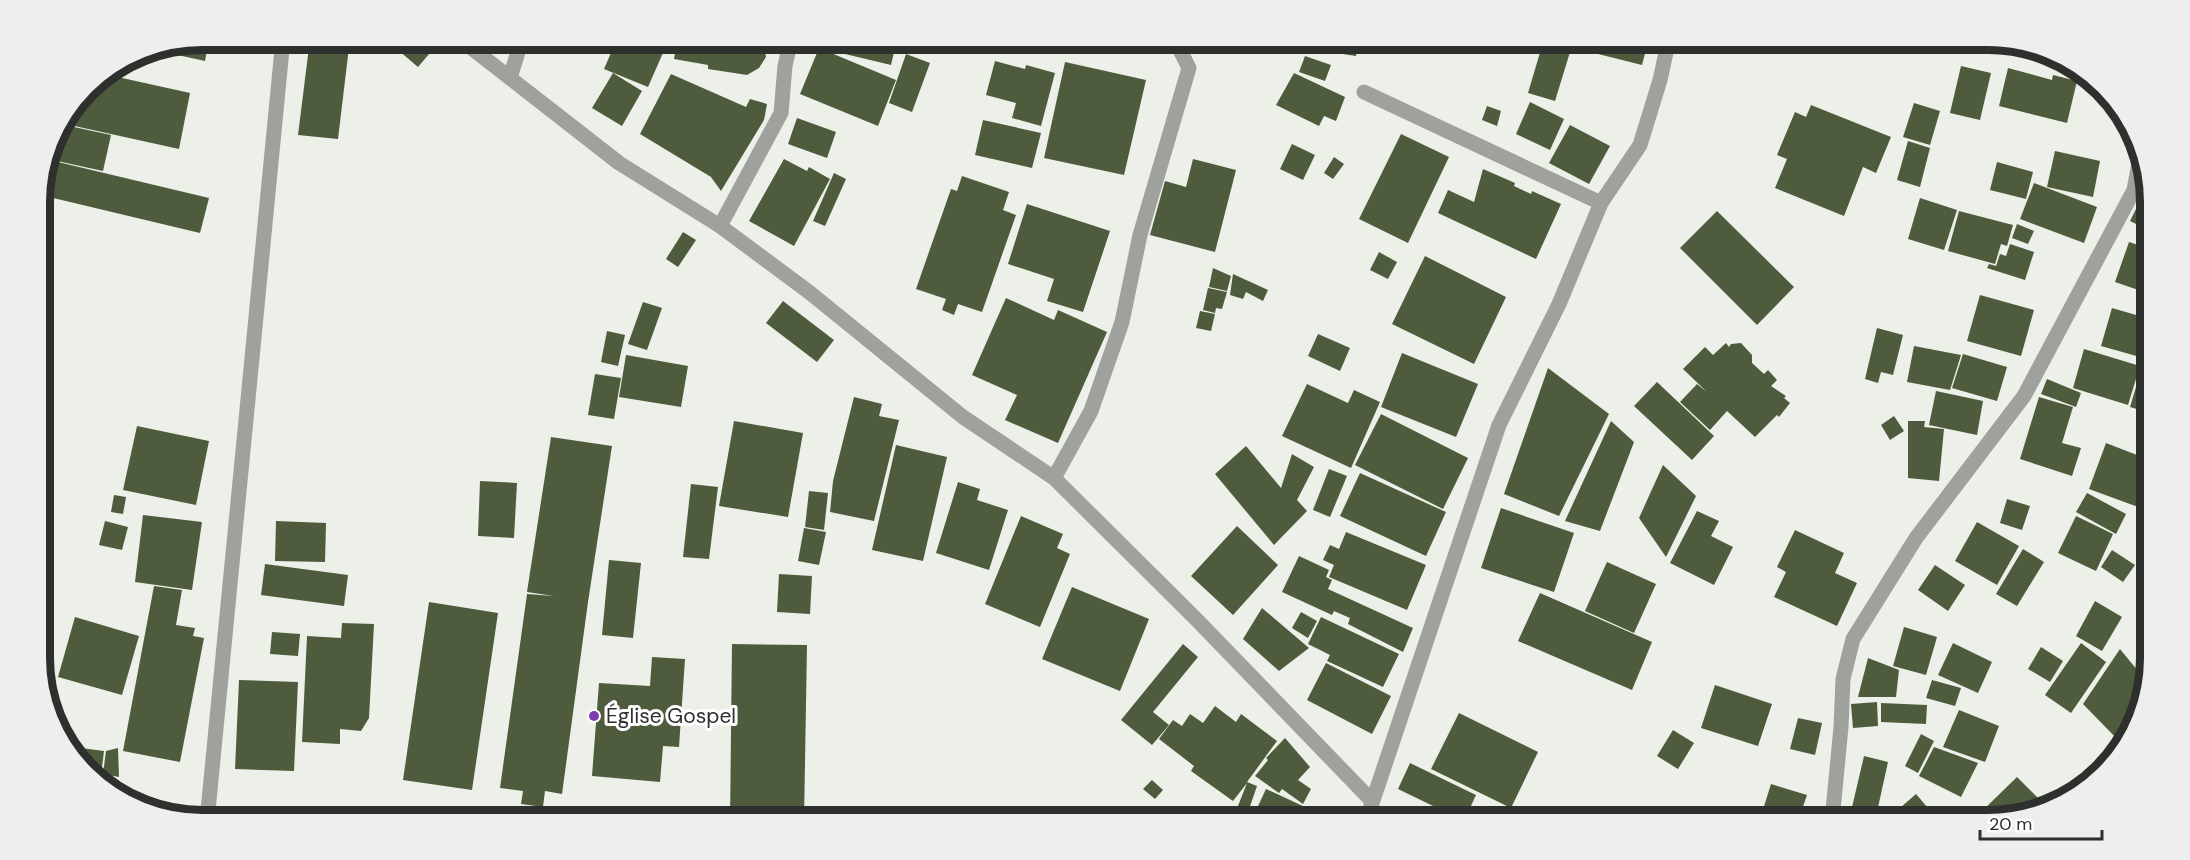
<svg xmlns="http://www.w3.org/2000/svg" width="2190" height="860" font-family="'DM Sans',sans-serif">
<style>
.building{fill:#4e5c3d}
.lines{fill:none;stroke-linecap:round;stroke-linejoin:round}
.minor{stroke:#9fa19d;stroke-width:15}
.tertiary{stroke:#9fa19d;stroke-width:15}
.poi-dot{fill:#7f3cb1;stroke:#fff;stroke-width:2}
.labels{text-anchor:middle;stroke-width:6;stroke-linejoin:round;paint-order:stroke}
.poi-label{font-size:21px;fill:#2e302d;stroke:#fff;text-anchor:start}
.rim{fill:none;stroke:#2e302d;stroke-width:8}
</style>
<rect width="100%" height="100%" fill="#ecf0e8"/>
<g class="building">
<path d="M202,39h7l-4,22 -55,-12z"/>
<path d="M310,39h40l-12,100 -40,-4z"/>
<path d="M385,39h41l9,8 -17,20z"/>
<path d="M617,39h32l17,7 -18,41 -44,-18z"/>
<path d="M672,39h83l9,7 2,11 -7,11 -12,7 -39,-6v-4l-34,-6 3,-18z"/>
<path d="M826,39h71l-6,26 -67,-16z"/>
<path d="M1068,39h27l-4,13 -25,-8z"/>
<path d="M1285,39h16l-2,11 -16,-3z"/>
<path d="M1304,39h55l-3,17 -54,-8z"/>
<path d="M1544,39h30l-19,62 -27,-8z"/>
<path d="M1576,39h66l-1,5 6,2 -5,19 -68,-17z"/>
<path d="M819,48l77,32 -18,46 -78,-32z"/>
<path d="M906,54l24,9 -18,49 -23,-9z"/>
<path d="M1305,56l26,9 -6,16 -26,-9z"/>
<path d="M2059,60l20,13v1l-22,-7z"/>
<path d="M995,61l30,8 1,-4 29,8 -14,53 -29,-8 4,-15 -30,-8z"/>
<path d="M1065,62l81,18 -22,95 -80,-17z"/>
<path d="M1961,66l30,7 -11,47 -30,-7z"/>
<path d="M2008,68l44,12 1,-5 24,6 -10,42 -68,-17z"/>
<path d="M613,73l29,18 -20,35 -30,-18z"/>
<path d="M1294,73l51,24 -9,24 -12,-5 -5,10 -43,-21z"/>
<path d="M104,74l86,19 -11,56 -118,-26 33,-43z"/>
<path d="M671,74l75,33 4,-8 17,5 -3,16 -43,71 -10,-14 -71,-43z"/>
<path d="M1530,102l34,17 -14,31 -34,-16z"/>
<path d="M1914,103l26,8 -10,34 -27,-8z"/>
<path d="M1811,105l80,32 -15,36 -13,-6 -19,49 -69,-28 12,-29 -10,-4 18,-43 11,5z"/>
<path d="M1487,106l14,5 -4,15 -15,-6z"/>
<path d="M797,118l39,14 -9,26 -39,-14z"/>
<path d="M983,120l58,13 -9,35 -57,-13z"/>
<path d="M60,124l51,11 -8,36 -55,-12 8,-30z"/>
<path d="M1570,125l40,21 -21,38 -40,-21z"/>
<path d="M1401,134l48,23 -41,86 -49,-24z"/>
<path d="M1908,141l22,7 -10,39 -23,-7z"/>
<path d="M1292,144l23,11 -12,25 -23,-11z"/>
<path d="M2055,151l45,10 -7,36 -46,-10z"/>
<path d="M1334,157l10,7 -11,15 -9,-6z"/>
<path d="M784,159l23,12 2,-4 21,12 -36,67 -45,-25z"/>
<path d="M1193,159l43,11 -21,82 -65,-17 15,-54 21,6z"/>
<path d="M58,162l151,36 -9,35 -151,-36z"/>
<path d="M1997,162l36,10 -7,27 -36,-9z"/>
<path d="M1483,169l32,14 -1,3 17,8 1,-3 29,13 -25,55 -98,-46 10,-23 26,12z"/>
<path d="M834,173l12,6 -21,47 -12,-5z"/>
<path d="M962,176l47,16 -6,18 13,5 -34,97 -24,-8 -4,11 -12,-5 4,-11 -30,-10 35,-100 6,2z"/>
<path d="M2034,183l63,24 -13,36 -64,-24z"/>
<path d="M2142,197l8,3v31l-20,-10z"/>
<path d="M1920,198l37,12 -13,40 -36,-11z"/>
<path d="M1027,204l83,27 -27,81 -36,-11 7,-22 -46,-15z"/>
<path d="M1717,211l77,76 -37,38 -77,-77z"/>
<path d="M1959,211l54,14 -6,21 -6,-2 -6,20 -47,-13z"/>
<path d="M2017,224l17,7 -6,13 -16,-6z"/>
<path d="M683,232l13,8 -18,27 -12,-8z"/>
<path d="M2129,242l21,7v45l-35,-12z"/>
<path d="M2010,244l24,8 -9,28 -38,-12 2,-4 7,2 4,-12 6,2z"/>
<path d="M1379,252l18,10 -9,17 -18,-9z"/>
<path d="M1425,256l81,41 -32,67 -82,-40z"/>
<path d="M1213,268l18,8 -4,15 -18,-4z"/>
<path d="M1233,274l35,16 -5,11 -17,-9 -3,7 -13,-4z"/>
<path d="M1208,288l19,4 -5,17 -6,-1 -1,5 -12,-3z"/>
<path d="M1980,295l54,15 -13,46 -54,-15z"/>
<path d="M1006,298l48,22 4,-10 49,22 -49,111 -53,-23 12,-25 -45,-20z"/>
<path d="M783,301l51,39 -17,22 -51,-39z"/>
<path d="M643,302l19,6 -15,42 -19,-6z"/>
<path d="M2112,308l38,11 -10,38 -39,-11z"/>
<path d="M1200,311l15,3 -4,17 -15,-3z"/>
<path d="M1877,328l26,7 -10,40 -12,-3 -3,11 -13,-4z"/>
<path d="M607,331l18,4 -7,31 -17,-4z"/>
<path d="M1318,334l32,14 -10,23 -32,-15z"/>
<path d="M1726,343l3,4 2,-3 10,-1 11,12v8l12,11 4,-4 9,10 -6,6 15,10 -2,2 6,5 -11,14 -2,-2 -22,22 -28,-26 -17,19 -30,-28 17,-18 10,8 -24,-23 22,-22 8,8z"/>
<path d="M1914,346l47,9 -11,35 -43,-8z"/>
<path d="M2084,349l56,17 -12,39 -55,-17z"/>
<path d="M1402,353l76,31 -22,53 -75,-30z"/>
<path d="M1963,354l44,13 -10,34 -45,-13z"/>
<path d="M626,355l62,11 -7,41 -62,-10z"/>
<path d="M2142,367l8,2v44l-20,-6z"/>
<path d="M1548,368l61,46 -50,102 -55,-22z"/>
<path d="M595,374l26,4 -7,41 -26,-4z"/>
<path d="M2047,379l34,14 -5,14 -35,-13z"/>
<path d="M1657,382l57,54 -22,24 -58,-54z"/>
<path d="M1307,384l41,19 6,-13 26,12 -29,66 -69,-32z"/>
<path d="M1936,391l47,10 -6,34 -48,-10z"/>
<path d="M854,397l28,7 -3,12 20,4 -25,101 -44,-9 3,-31z"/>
<path d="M2039,397l34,10 -11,36 19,5 -9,28 -52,-17z"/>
<path d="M1381,414l87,44 -25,51 -88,-44z"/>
<path d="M1894,416l10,15 -14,9 -9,-15z"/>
<path d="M734,421l69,12 -15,84 -69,-11z"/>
<path d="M1611,421l23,21 -34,89 -35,-10z"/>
<path d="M1908,421h17l-1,6 20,2 -5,52 -31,-3z"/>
<path d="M137,426l72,15 -13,64 -73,-15z"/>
<path d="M551,437l61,9 -24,156 -26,192 -17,-3 -2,16 -22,-3 2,-13 -23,-3 27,-194 27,2 -27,-4z"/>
<path d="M2106,443l44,17 1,46 -2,5 -60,-22z"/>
<path d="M896,445l51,12 -24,104 -51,-11z"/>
<path d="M1246,446l35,42 11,-34 22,13 -17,33 10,11 -33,34 -59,-71z"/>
<path d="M1663,465l33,31 -30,61 -27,-39z"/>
<path d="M1329,469l18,7 -17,41 -17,-7z"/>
<path d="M1360,473l86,39 -20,44 -86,-40z"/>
<path d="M480,481l37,2 -3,55 -36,-2z"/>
<path d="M958,482l22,7 -3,11 31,10 -19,60 -53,-17z"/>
<path d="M691,484l27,3 -9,72 -26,-2z"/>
<path d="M809,491l19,2 -4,37 -19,-3z"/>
<path d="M2087,493l39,21 -10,20 -40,-22z"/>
<path d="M114,495l12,2 -3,17 -12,-2z"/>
<path d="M2007,499l23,7 -8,24 -22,-7z"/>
<path d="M1501,508l73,25 -20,59 -73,-24z"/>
<path d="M1697,511l22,10 -8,15 22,11 -19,38 -44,-22z"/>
<path d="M143,515l59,7 -10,68 -57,-8z"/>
<path d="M1021,516l42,18 -6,14 13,6 -30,73 -55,-23z"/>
<path d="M2076,516l37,18 -17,37 -38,-18z"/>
<path d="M105,521l23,6 -6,23 -23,-5z"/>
<path d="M276,521l50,2 -1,39 -50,-1z"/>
<path d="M1977,522l42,24 -22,39 -42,-24z"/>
<path d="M1237,526l41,39 -45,50 -42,-39z"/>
<path d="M804,528l22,4 -7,33 -21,-4z"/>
<path d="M1795,530l49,23 -9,20 22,10 -20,43 -63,-29 12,-25 -9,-5z"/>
<path d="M1346,532l80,33 -19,45 -78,-33 5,-12 -11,-5 7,-15 9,4z"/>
<path d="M2023,549l21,13 -27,44 -21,-12z"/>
<path d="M2112,550l23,15 -12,17 -22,-15z"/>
<path d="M1299,556l30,14 -3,7 6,3 -4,9 85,39 -10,24 -55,-28 2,-6 -16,-7 -2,4 -50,-23z"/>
<path d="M609,560l32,3 -8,75 -31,-3z"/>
<path d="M1607,562l49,22 -22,49 -49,-22z"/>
<path d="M265,564l83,11 -4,31 -83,-11z"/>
<path d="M1935,565l30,20 -17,26 -30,-21z"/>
<path d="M779,574l33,2 -2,38 -33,-2z"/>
<path d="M154,586l28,4 -6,35 19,3 -2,8 11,2 -24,124 -57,-11z"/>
<path d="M1072,587l77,32 -29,72 -78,-32z"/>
<path d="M1540,593l112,49 -20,48 -114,-49z"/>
<path d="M2095,601l27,16 -20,34 -26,-15z"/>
<path d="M429,602l69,11 -26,177 -69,-10z"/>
<path d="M1262,608l47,40 -30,23 -36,-32z"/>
<path d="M1301,612l16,9 -9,17 -16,-10z"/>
<path d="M75,617l64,19 -17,59 -64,-18z"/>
<path d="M1321,617l78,37 -16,33 -56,-26 3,-6 -22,-11z"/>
<path d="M342,623l32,1 -5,94 -8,13 -21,-2v15l-38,-2 5,-106 34,2z"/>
<path d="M1904,627l33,10 -11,38 -33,-9z"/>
<path d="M272,632l28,2 -2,22 -28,-2z"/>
<path d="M1953,643l39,19 -14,31 -40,-18z"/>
<path d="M2081,643l25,19 -35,51 -26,-18z"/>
<path d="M732,644l75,1 -3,176h-74z"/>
<path d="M1183,644l15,13 -45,55 16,13 -17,20 -31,-25z"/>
<path d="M2041,647l22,14 -13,21 -22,-13z"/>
<path d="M2120,649l27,33 -5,29 -22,31 -37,-38z"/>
<path d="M652,657l33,2 -6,88 -16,-1 -3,36 -68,-6 7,-93 51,3z"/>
<path d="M1868,658l31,12 -3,27h-38z"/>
<path d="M1326,663l65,33 -19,38 -65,-34z"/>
<path d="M239,680l59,2 -4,89 -59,-2z"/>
<path d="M1932,680l29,8 -6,18 -29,-8z"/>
<path d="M1715,685l57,19 -14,42 -57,-18z"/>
<path d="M1877,702l1,24 -25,2 -2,-24z"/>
<path d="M1881,703l46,2 -1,19 -45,-2z"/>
<path d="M1215,706l21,16 5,-8 36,27 -30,41 10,4 -10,29 -11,-4 11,-28 -14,18 -42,-30 3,-5 -35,-27 14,-19 9,6 8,-12 13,9z"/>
<path d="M1959,710l40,16 -14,36 -42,-15z"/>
<path d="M1459,713l79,39 -27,56 -80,-39z"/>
<path d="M1798,718l24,5 -7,32 -25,-6z"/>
<path d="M1673,730l21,13 -16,26 -21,-13z"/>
<path d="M1921,734l13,7 -16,32 -13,-7z"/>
<path d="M1285,738l25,29 -12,13 13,9 -8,15 -21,-15 -3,4 -24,-17 13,-16 -2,-2z"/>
<path d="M1934,747l44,16 -17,34 -42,-21z"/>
<path d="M81,748l23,3 -3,24 -9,-1 -13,-9z"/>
<path d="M118,748l1,29 -16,-3 3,-23z"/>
<path d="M1864,756l24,6 -13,59h-23l-3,-1z"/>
<path d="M1410,763l66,32 -12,26 -66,-32z"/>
<path d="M2017,777l27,27 -45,17h-13l-7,-7z"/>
<path d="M1152,780l11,10 -8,9 -12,-10z"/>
<path d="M1771,784l36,11 -9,26h-23l-14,-5z"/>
<path d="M1266,789l52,24 -4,8h-63z"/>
<path d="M1916,794l23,27h-54z"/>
</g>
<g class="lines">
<g class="minor">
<path d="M460,39l159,124 101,63 89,66 154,125 91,61 143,142 175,181"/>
<path d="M510,78l12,-39"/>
<path d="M1364,92l237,111"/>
<path d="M720,226l61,-113 4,-47 6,-27"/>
<path d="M1054,478l37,-67 31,-89 18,-87 49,-167 -12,-24 -7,-5"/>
<path d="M207,821l76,-782"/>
<path d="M1366,821l133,-396 60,-121 42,-101 39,-58 20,-65 9,-41"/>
<path d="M1832,821l9,-94 2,-48 10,-40 63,-101 108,-142 110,-206 6,-32"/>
</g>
<path class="tertiary" d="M175,817l28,4"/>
</g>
<circle class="poi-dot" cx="594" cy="716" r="6"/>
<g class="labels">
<g class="poi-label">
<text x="606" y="723">Église Gospel</text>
</g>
</g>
<path d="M0 0H2190V860H0ZM202 50H1988A152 152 0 0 1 2140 202V658A152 152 0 0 1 1988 810H202A152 152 0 0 1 50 658V202A152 152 0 0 1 202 50Z" fill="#eee" fill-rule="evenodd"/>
<path class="rim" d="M202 50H1988A152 152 0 0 1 2140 202V658A152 152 0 0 1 1988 810H202A152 152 0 0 1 50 658V202A152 152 0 0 1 202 50Z"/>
<path d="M1980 830v9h122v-9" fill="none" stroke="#2e302d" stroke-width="3"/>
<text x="1989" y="830" font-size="18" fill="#2e302d" stroke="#ffffff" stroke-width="4.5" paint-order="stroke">20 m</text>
</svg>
